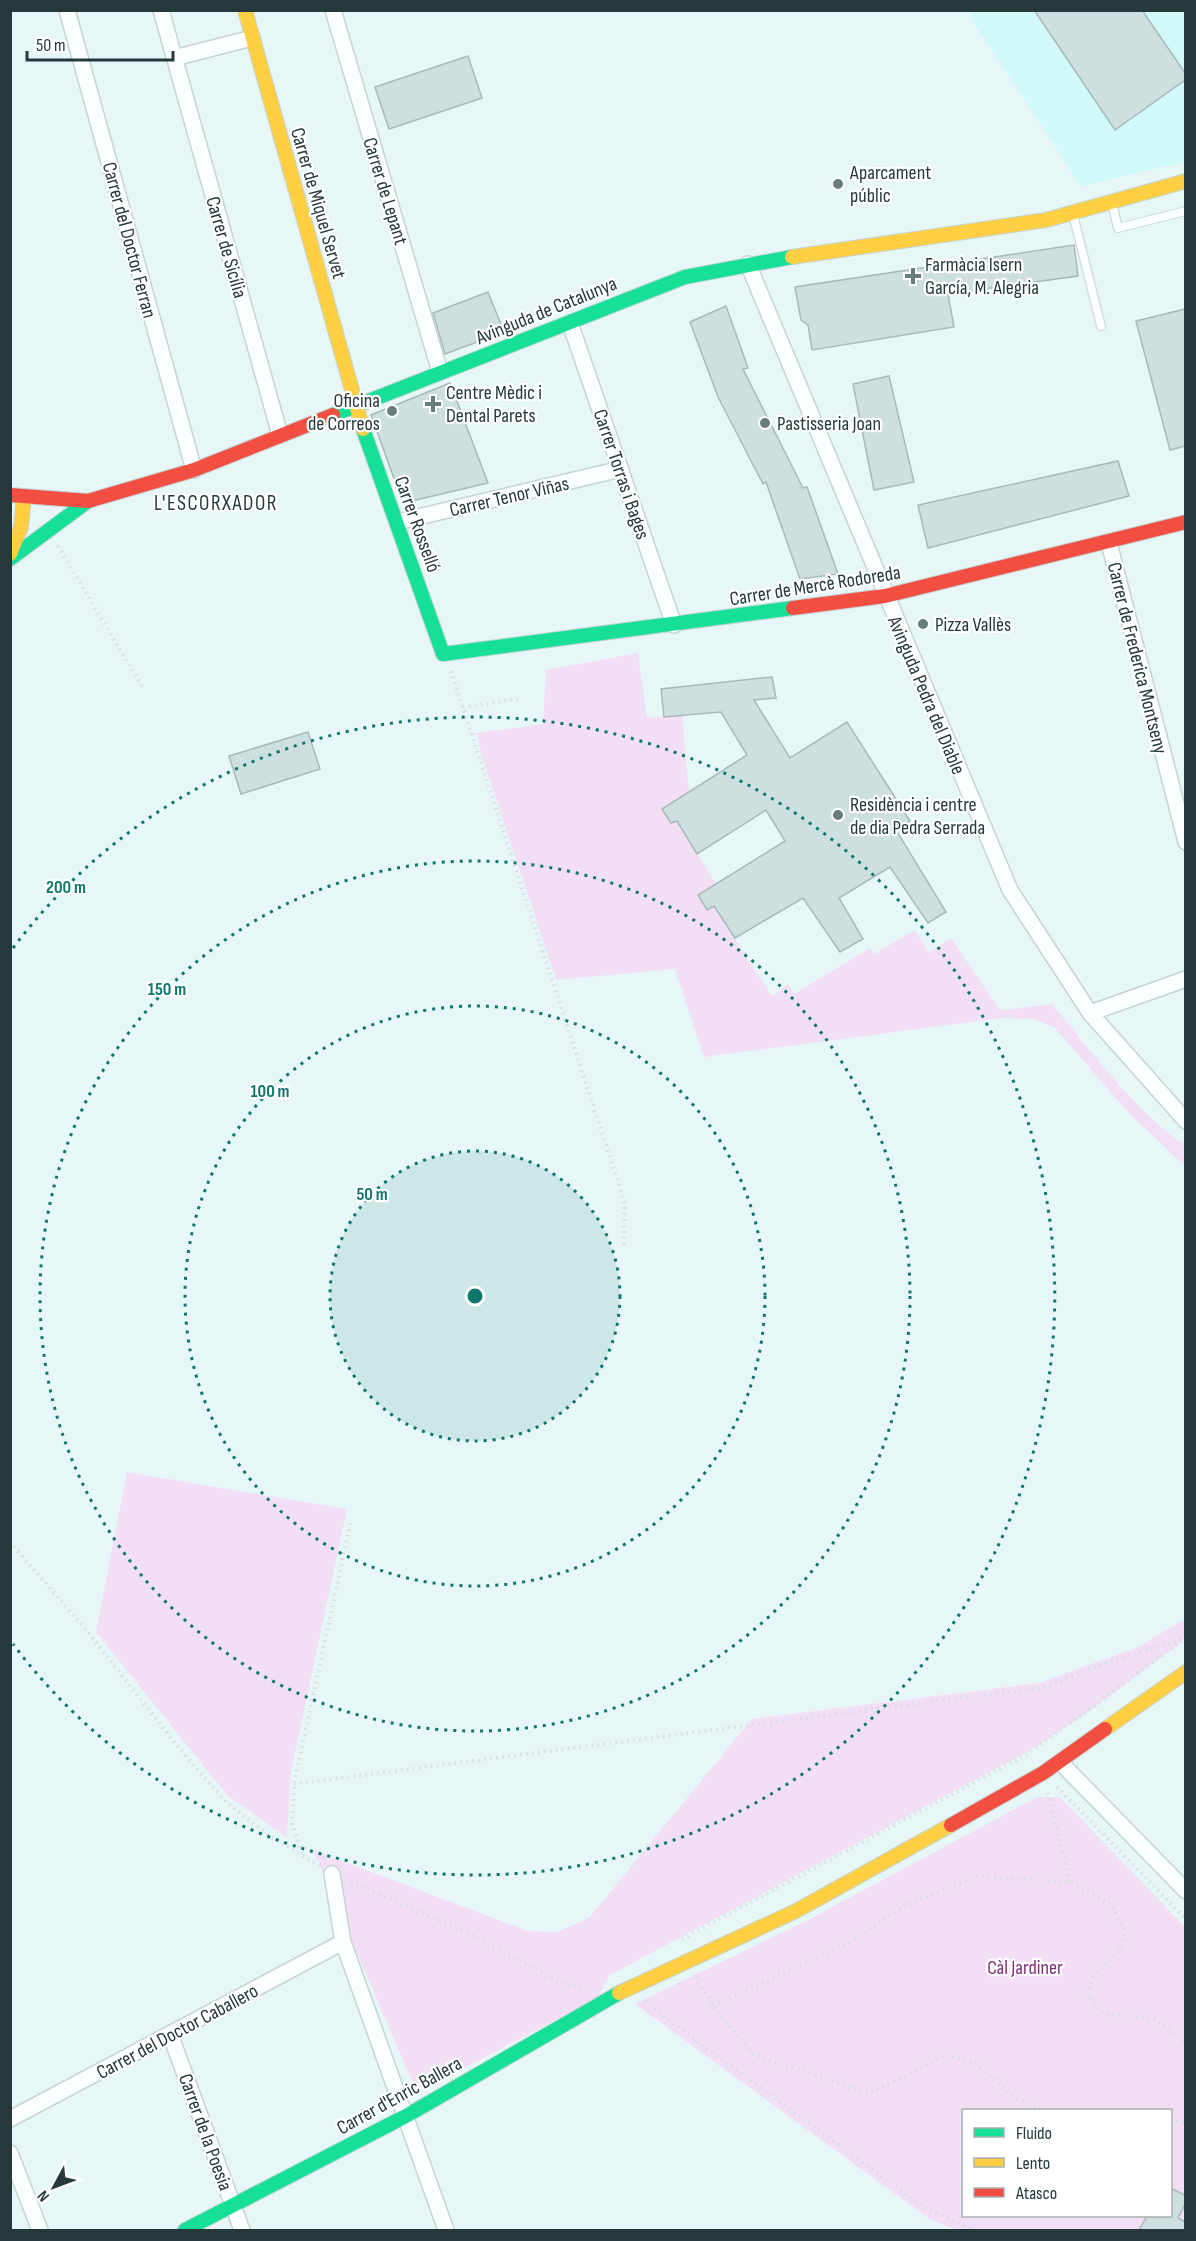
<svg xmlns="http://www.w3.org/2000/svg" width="1196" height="2241" font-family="'Sofia Sans Condensed',sans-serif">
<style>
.built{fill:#d1f9fa}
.green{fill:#f2dff6;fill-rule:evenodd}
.building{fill:#cedfdf;stroke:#a9b9b9;stroke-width:1.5}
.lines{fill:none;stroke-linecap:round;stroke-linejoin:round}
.lane-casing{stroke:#c4d4d5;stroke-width:10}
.street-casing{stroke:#c4d4d5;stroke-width:18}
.fast-casing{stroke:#c4d4d5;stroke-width:16}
.slow-casing{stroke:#c4d4d5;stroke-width:16}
.jam-casing{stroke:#c4d4d5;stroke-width:16}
.path{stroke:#d9dede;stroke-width:4;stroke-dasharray:1.5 4.5;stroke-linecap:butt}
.lane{stroke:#fbfefe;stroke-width:8}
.street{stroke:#fbfefe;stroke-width:15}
.fast{stroke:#16e098;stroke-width:14}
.slow{stroke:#ffcf43;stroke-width:14}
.jam{stroke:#f24e42;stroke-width:14}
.ring{fill:none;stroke:#0f766e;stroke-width:3;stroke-dasharray:3 6}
.poi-dot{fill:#697c7c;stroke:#fff;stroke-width:2}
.labels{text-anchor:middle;stroke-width:4.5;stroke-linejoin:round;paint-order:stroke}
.poi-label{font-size:20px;fill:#25393a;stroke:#fff;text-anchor:start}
.street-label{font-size:20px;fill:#25393a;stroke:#fff}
.park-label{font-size:20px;fill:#7e2d79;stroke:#fff}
.neighbourhood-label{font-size:21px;letter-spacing:1.5px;fill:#25393a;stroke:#fff}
.centre{fill:#0f766e;stroke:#fff;stroke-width:3}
.ring-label{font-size:18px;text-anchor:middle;font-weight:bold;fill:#0f766e;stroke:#fff;stroke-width:4.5;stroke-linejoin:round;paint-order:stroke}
</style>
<rect width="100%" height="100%" fill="#e7f7f7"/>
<path class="built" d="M972,10l213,1v151l-104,24 -110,-167z"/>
<g class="green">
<path d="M638,653l9,65 35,-3 7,77 -27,17 9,14 6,-2 39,63 -18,11 8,15 8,-4 58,90 16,-12 6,10 76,-46 4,6 41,-24 14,23 22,-15 49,72 52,-6c42,51 80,103 133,142v20l-56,-53 -74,-85 -20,-9 -33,-1 -298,39 -29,-88 -119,11 -75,-226 -4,-21 66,-9 3,-54z"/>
<path d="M127,1472l220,37 -56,263 -4,66 -60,-43 -131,-163z"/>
<path d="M1185,1619v20l-94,71 -62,41 -419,224 -13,23 -175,92 -8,-4 -101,-236 215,81 29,1 32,-14 163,-199 287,-36 99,-36z"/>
<path d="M1037,1797h23l125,130v303h-228l-26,-10 -296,-216 171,-83zM964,2110h206v106h-206z"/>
</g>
<g class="building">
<path d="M1034,10h108l43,63v7l-70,50z"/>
<path d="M468,56l14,42 -93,31 -14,-42z"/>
<path d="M1074,245l4,31 -130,18 6,33 -142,23 -4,-25 -7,-5 -6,-33z"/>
<path d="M488,292l16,40 -59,22 -12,-41z"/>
<path d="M726,306l22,62 -5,1 60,119 4,-1 31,87 -38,5 -34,-97 -3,2 -45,-87 -28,-75z"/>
<path d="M1185,309v137l-15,4 -34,-129z"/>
<path d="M889,376l25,106 -40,8 -21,-106z"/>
<path d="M450,383l38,100 -85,20 -32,-88z"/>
<path d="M1118,461l11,35 -201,52 -10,-43z"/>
<path d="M772,677l4,21 -22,2 36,58 57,-36 63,99 -14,9 50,82 -18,11 -38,-56 -51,31 24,41 -23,13 -37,-54 -68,40 -21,-32 -7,4 -9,-15 87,-54 -19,-31 -69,44 -20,-33 -6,2 -9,-14 85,-54 -26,-43 -57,5 -3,-28z"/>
<path d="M308,732l12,37 -79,25 -12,-38z"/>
<path d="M1170,2188l15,7v9l-7,14 7,4v8h-46l8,-14h23z"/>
</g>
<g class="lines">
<g class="lane-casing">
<g id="lane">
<path d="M1112,203l6,25 68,-17"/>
<path d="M1073,214l28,112"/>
</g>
</g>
<g class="street-casing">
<g id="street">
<path d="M67,10l127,460"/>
<path d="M161,10l119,425"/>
<path d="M333,10l107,362"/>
<path d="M174,58l78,-20"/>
<path d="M748,264l262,626 80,123 96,108"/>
<path d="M570,323l104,302"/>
<path d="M397,522l224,-53"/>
<path d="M1109,543l77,299"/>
<path d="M1090,1013l96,-34"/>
<path d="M1061,1763l125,128"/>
<path d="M332,1874l11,68 103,288"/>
<path d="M170,2034l72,196"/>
<path d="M10,2119l333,-177"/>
<path d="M10,2153l30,77"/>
</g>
</g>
<g class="fast-casing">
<g id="fast">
<path d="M333,415l352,-138 107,-20"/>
<path d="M363,429l80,225 350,-46"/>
<path d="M10,559l78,-58"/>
<path d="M185,2230l221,-114 213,-123"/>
</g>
</g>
<g class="slow-casing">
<g id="slow">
<path d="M245,10l118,419"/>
<path d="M792,257l254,-37 140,-39"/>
<path d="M10,554l11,-27 3,-30"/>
<path d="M1105,1729l81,-57"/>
<path d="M619,1993l177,-82 155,-86"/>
</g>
</g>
<g class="jam-casing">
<g id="jam">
<path d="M10,495l78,6 106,-31 139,-55"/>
<path d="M793,608l92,-12 301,-74"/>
<path d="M951,1825l92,-52 62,-44"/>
</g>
</g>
<g class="path">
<path d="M58,546l85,142"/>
<path d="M451,671l174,532 -1,45"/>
<path d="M463,707l55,-8"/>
<path d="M10,1542l77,89 96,122 43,49 41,32 53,32"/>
<path d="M294,1784l752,-97 59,-24 81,-25"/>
<path d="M1057,1787l129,132"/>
<path d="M1048,1793l22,89"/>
<path d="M302,1853l-10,-30 2,-39 57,-263"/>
<path d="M351,1882l115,50 93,50 27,7"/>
<path d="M682,1939l347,-186 153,-112"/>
<path d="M695,1977l18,29 41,49 114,38 38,-17 38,-21 31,8 41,35 30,12"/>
<path d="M645,2001l30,24 248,182 49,23"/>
<path d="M713,2006l137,-64 55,-37 75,-29 90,6 42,23 13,27 -5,18 -27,26 -6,19 16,19 52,5 31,24"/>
<path d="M1170,2120l16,4"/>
</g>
<use href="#lane" class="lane"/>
<use href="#street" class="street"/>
<use href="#fast" class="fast"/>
<use href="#slow" class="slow"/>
<use href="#jam" class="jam"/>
</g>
<circle cx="475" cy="1296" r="145" fill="#0f766e" fill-opacity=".12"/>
<g class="ring">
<circle cx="475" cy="1296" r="145"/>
<circle cx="475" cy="1296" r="290"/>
<circle cx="475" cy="1296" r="435"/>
<path d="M13 948A579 579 0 1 1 13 1644"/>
</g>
<g class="poi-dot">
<circle cx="838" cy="184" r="6"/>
<path d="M910 267h6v6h6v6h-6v6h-6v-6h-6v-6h6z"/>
<path d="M430 395h6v6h6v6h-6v6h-6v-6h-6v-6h6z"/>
<circle cx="392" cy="411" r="6"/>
<circle cx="765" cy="423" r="6"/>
<circle cx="923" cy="624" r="6"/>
<circle cx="838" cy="815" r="6"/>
</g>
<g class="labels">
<g class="poi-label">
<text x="850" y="179">Aparcament<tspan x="850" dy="23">públic</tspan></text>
<text x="925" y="271">Farmàcia Isern<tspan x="925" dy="23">García, M. Alegria</tspan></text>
<text x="446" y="399">Centre Mèdic i<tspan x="446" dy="23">Dental Parets</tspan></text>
<text x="380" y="407" text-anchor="end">Oficina<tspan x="380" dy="23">de Correos</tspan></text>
<text x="777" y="430">Pastisseria Joan</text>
<text x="935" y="631">Pizza Vallès</text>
<text x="850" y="811">Residència i centre<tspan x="850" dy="23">de dia Pedra Serrada</tspan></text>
</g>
<g class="street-label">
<text transform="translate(386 191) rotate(73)" y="7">Carrer de Lepant</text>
<text transform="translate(319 203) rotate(74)" y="7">Carrer de Miquel Servet</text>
<text transform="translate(130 240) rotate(75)" y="7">Carrer del Doctor Ferran</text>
<text transform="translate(227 247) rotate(74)" y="7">Carrer de Sicília</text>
<text transform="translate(546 310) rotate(-22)" y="7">Avinguda de Catalunya</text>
<text transform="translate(622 474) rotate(71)" y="7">Carrer Torras i Bages</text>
<text transform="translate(509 496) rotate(-13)" y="7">Carrer Tenor Viñas</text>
<text transform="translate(418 524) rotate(70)" y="7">Carrer Rosselló</text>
<text transform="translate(815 585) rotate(-9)" y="7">Carrer de Mercè Rodoreda</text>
<text transform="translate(1138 658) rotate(76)" y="7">Carrer de Frederica Montseny</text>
<text transform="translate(927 695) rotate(67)" y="7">Avinguda Pedra del Diable</text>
<text transform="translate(177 2031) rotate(-28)" y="7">Carrer del Doctor Caballero</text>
<text transform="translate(399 2095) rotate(-29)" y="7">Carrer d'Enric Ballera</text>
<text transform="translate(206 2132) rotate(70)" y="7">Carrer de la Poesia</text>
</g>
<g class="park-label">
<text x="1025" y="1974">Càl Jardiner</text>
</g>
<g class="neighbourhood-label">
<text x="216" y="510">L'ESCORXADOR</text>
</g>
</g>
<circle cx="475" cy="1296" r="9" class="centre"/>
<g class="ring-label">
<text x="66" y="893">200 m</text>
<text x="167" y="995">150 m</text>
<text x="270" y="1097">100 m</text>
<text x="372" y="1200">50 m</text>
</g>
<rect width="1196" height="2241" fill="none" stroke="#25393a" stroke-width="24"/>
<rect x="962" y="2109" width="210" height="108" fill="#ffffff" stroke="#a8b0b0" stroke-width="1.5"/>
<rect x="974" y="2128" width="30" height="9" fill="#16e098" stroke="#a8b0b0" stroke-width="1.5"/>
<text x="1016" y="2139" font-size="18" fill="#25393a">Fluido</text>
<rect x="974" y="2158" width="30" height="9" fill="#ffcf43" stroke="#a8b0b0" stroke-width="1.5"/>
<text x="1016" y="2169" font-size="18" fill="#25393a">Lento</text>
<rect x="974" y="2188" width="30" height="9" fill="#f24e42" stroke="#a8b0b0" stroke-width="1.5"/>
<text x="1016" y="2199" font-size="18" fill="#25393a">Atasco</text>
<g transform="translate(54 2187) rotate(229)" stroke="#ffffff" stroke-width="4.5" paint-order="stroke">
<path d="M0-4.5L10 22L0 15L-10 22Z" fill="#25393a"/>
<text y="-9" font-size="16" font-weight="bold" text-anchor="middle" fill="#25393a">N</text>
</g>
<path d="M27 51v9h146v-9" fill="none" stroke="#25393a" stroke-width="3"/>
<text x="36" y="51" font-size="18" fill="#25393a" stroke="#ffffff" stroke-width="4.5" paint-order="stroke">50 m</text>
</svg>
